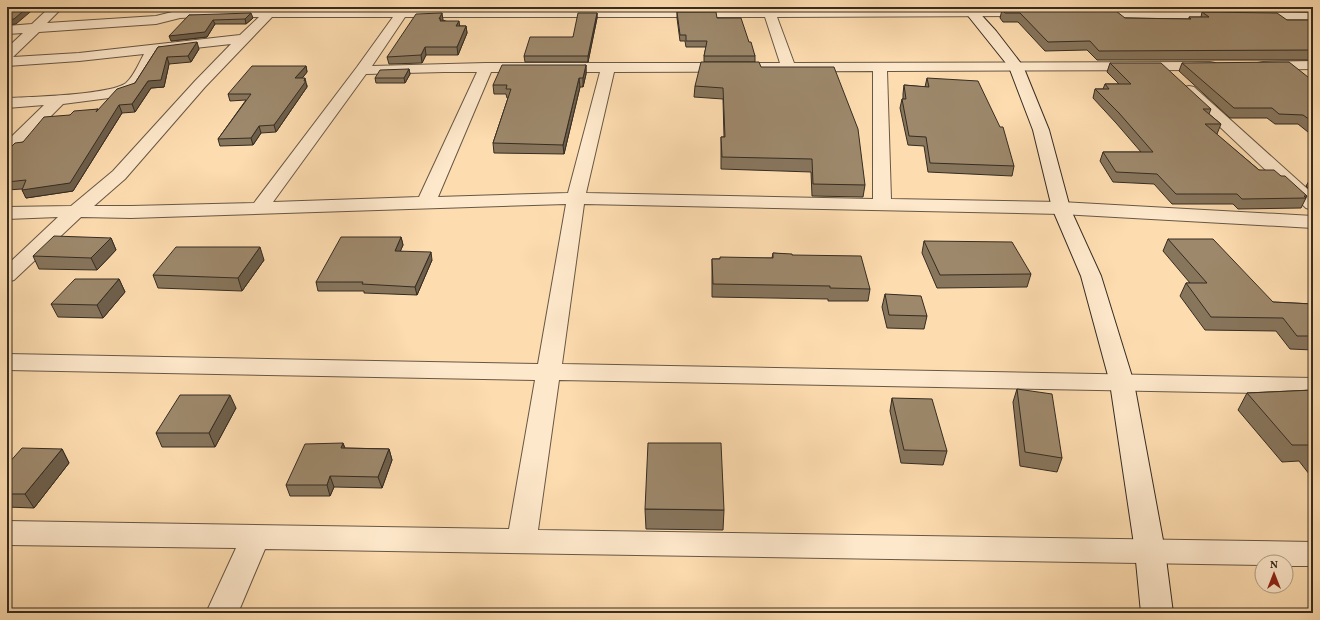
<svg xmlns="http://www.w3.org/2000/svg" width="1320" height="620" font-family="Vollkorn,serif">
<style>
.lines{fill:none;stroke-linecap:round;stroke-linejoin:round}
.street-casing{stroke:#675845;stroke-width:2}
.secondary-casing{stroke:#352c22;stroke-width:2}
.street{fill:#fee8cb;fill-rule:evenodd}
.secondary{fill:#fee8cb;fill-rule:evenodd}
.wall{fill:#87755c;stroke:#352c22}
.shaded-wall{fill:#6e5f4b;stroke:#352c22}
.building{fill:#9d886b;stroke:#352c22}
</style>
<rect width="100%" height="100%" fill="#fddcaf"/>
<filter id="stains"><feTurbulence type="fractalNoise" baseFrequency=".005" numOctaves="4"/><feColorMatrix values="0 0 0 0 .2 0 0 0 0 .09 0 0 0 0 .02 0 0 0 .5 -.17"/></filter>
<radialGradient id="worn" r=".72"><stop offset=".6" stop-color="#630" stop-opacity="0"/><stop offset="1" stop-color="#630" stop-opacity=".3"/></radialGradient>
<g class="lines">
<g class="street-casing">
<g id="street">
<path d="M50,7h13l-16,16 109,-7 24,-6 86,-1 2,-2h13l-2,2h484l-1,-2h12l1,2h256l4,1 2,3 -2,3 -258,1 17,46 416,-1 5,1 2,3 -2,3 -5,1 -323,1 4,128 170,3 252,14v12l-252,-14 -477,-10 -22,160 751,14v16l-754,-14 -21,150 775,12v24h-27v-4h-24v3l-997,-16 -27,64h-32l30,-65 -229,-3v-24l502,8 26,-149 -528,-10v-16l531,10 28,-160 -435,14 -50,-1 -67,63 -7,2v-17l51,-48 -51,2v-12l64,-1 42,-35 82,-90 36,-37 -72,8 -23,37 -8,4 -19,5 -46,6 -50,50 -6,1v-14l37,-36 -37,3v-10c23,-1 103,-3 119,-15 8,-7 13,-20 18,-29l-65,7 -72,5v-18l16,-15 -16,1v-8l25,-2zM199,17h60l-19,18 -161,18 -66,4 26,-25 117,-8 24,-6zM272,17h121l-36,50 -103,136 -123,3h-37l31,-27 80,-92zM405,17h360l15,46h-294l-114,3zM873,71v128l-287,-6 28,-121zM444,72h33l-58,125 -146,5 93,-128zM491,72h109l-32,121 -130,4z"/>
<path d="M1089,10l224,3v8l-228,-4 -2,-3 2,-3z"/>
<path d="M1313,61v8l-50,1 -5,-1 -2,-3 2,-3 5,-1z"/>
<path d="M1189,86l5,1 119,107v16l-7,-2 -122,-115 -2,-3 2,-3z"/>
</g>
</g>
<g class="secondary-casing">
<path id="secondary" d="M961,7h13l22,24 27,35 26,64 21,78 31,68 33,107 31,168 8,62h-32l-6,-62 -25,-168 -29,-107 -29,-68 -19,-78 -24,-63z"/>
</g>
<use href="#street" class="street"/>
<use href="#secondary" class="secondary"/>
</g>
<g class="wall">
<path d="M172,7h78l-49,1 -28,2z"/>
<path d="M1006,7h93l-1,1z"/>
<path d="M1181,7h78l-2,4 -72,-1z"/>
<path d="M1002,10l123,8 64,1v-2h12l1,-5 85,8h26v40h-216l-10,-10 -42,1 -27,-29h-15l-3,-4z"/>
<path d="M677,12l40,6 32,24 6,14v6h-51v-6l2,-9h-20l-1,-6h-5l-3,-23z"/>
<path d="M597,13v5l-9,44h-63l-1,-6 49,-19z"/>
<path d="M189,15l64,3 -7,6h-31l-8,13 -36,4z"/>
<path d="M443,20l16,6h7l1,7 -9,22h-32l-4,8 -33,1 -2,-7z"/>
<path d="M158,47l41,2 -8,13 -22,2 -5,23 -13,1 -16,24 -13,1 -49,78 -47,7 -4,-9 -15,1v-42h3l13,-6 47,-27 28,-6v1l37,-27z"/>
<path d="M1110,63l101,46 -2,5 12,10 -4,10h-1l43,36 22,6 26,20 -6,12 -63,1 -5,-5h-61l-18,-20 -41,-2 -13,-21 3,-9h38l-25,-29 -23,-25 2,-9h8l2,-5h14l-12,-12z"/>
<path d="M1182,63l131,18v55l-15,-12h-23l-8,-6h-37l-51,-47z"/>
<path d="M586,65v9l-3,13h-3l-16,67 -70,-1 -1,-10 15,-45h-1l-1,-4h-12l-1,-9z"/>
<path d="M306,66l1,6 -5,6 5,7v2l-31,45 -15,1 -8,12 -33,1 -2,-7 28,-39 -16,1 -2,-7z"/>
<path d="M761,67l104,118 -2,12 -51,-1 -1,-24 -90,-3v-32h3l-1,-38 -29,-2 1,-11z"/>
<path d="M409,69l1,5 -5,9h-29l-1,-5z"/>
<path d="M927,78l87,88 -2,10 -84,-4 -4,-26 -16,-1 -8,-37 2,-9h1v-5l1,-9 21,2z"/>
<path d="M1312,176h1v17l-7,-7z"/>
<path d="M401,237l2,8 -3,6 32,9 -15,35 -53,-2v-2h-46l-2,-9z"/>
<path d="M111,238l5,12 -19,20 -58,-1 -6,-13z"/>
<path d="M1168,239l105,63 40,2v46l-23,-1 -14,-18 -71,-1 -25,-34 6,-13h4l-27,-32z"/>
<path d="M924,241l107,33 -4,13 -90,1 -15,-35z"/>
<path d="M773,253l19,2 78,34 -2,12h-40v-2l-116,-2v-38l60,-1z"/>
<path d="M264,260l-22,31 -84,-3 -5,-13z"/>
<path d="M119,279l6,13 -22,26 -45,-1 -7,-13z"/>
<path d="M885,294l42,22 -3,13 -37,-1 -5,-21z"/>
<path d="M1017,389l45,69 -5,14 -37,-6 -7,-64z"/>
<path d="M1313,390v89l-14,-18 -17,1 -44,-52 9,-17z"/>
<path d="M892,398l55,53 -4,14 -42,-2 -11,-52z"/>
<path d="M236,408l-21,39h-53l-6,-14z"/>
<path d="M343,443l2,5 44,1 3,11 -10,28 -48,-1 -4,9h-40l-4,-11z"/>
<path d="M62,449l7,14 -35,45 -27,-1v-42z"/>
<path d="M645,509l79,1 -1,20 -77,-1z"/>
</g>
<g class="shaded-wall">
<path d="M28,7h8l-20,17 -9,1v-5z"/>
<path d="M172,7h29v1l-28,2z"/>
<path d="M251,13l2,5 -7,6 -1,-5z"/>
<path d="M442,13l1,7 -1,3 -3,-4z"/>
<path d="M597,13v5l-9,44v-6z"/>
<path d="M213,20l2,4 -8,13 -36,4 -2,-5z"/>
<path d="M459,21l1,7 -4,-2z"/>
<path d="M466,26l1,7 -9,22 -1,-8z"/>
<path d="M197,42l2,7 -8,13 -3,-6z"/>
<path d="M425,47l1,8 -4,8 -1,-8z"/>
<path d="M167,57l2,7 -5,23 -13,1 -16,24 -3,-8 16,-23z"/>
<path d="M586,65v9l-3,13v-9z"/>
<path d="M306,66l1,6 -10,13 -2,-7z"/>
<path d="M409,69l1,5 -5,9 -1,-5z"/>
<path d="M305,78l2,9 -31,45 -2,-7z"/>
<path d="M579,78l1,9 -16,67 -1,-9z"/>
<path d="M119,105l3,8 -49,78 -47,7 -4,-8z"/>
<path d="M259,126l2,7 -8,12 -2,-7z"/>
<path d="M401,237l2,8 -6,14 -2,-8z"/>
<path d="M111,238l5,12 -19,20 -6,-12z"/>
<path d="M260,247l4,13 -22,31 -4,-13z"/>
<path d="M431,252l1,8 -15,35 -2,-8z"/>
<path d="M119,279l6,13 -22,26 -6,-13z"/>
<path d="M230,395l6,13 -21,39 -6,-14z"/>
<path d="M343,443l3,11 -5,-6z"/>
<path d="M62,449l7,14 -35,45 -9,-14z"/>
<path d="M389,449l3,11 -10,28 -4,-11z"/>
<path d="M330,476l4,11 -4,9 -3,-11z"/>
</g>
<g class="building">
<path d="M7,7h21l-14,12 -7,1z"/>
<path d="M1002,10l114,1 9,7 66,1 -2,-2h20l-7,-5 75,1 10,7h26v30l-214,1 -9,-10 -42,1 -28,-29h-15z"/>
<path d="M677,12h39l1,6h24l8,24h2l4,14h-51l3,-15h-21v-6h-6z"/>
<path d="M251,13l-6,6 -32,1 -8,12 -36,4 20,-21z"/>
<path d="M442,13l-3,6h2l-1,2h19l-3,5h10l-9,21h-32l-4,8 -34,2 29,-43z"/>
<path d="M578,13h19l-9,43h-64l6,-19h43z"/>
<path d="M197,42l-9,14 -21,1 -6,23 -13,1 -16,23 -13,1 -49,78 -48,7 4,-10 -19,2v-34h3l5,-5 8,-1 21,-25 26,-2 4,-4 24,-2 -2,3 21,-23 18,-6 23,-36z"/>
<path d="M701,62h58l2,5h73l24,62 7,56 -52,-1 -1,-25 -90,-2 -1,-20h4l-2,-49 -28,-2z"/>
<path d="M1289,62l24,19v41l-10,-7 -24,-1 -7,-6h-38l-52,-45z"/>
<path d="M1110,63h51l50,46h-8l18,15h-16l54,46h15l7,6h4l22,20h-3l2,2 -64,1 -5,-5h-61l-19,-20 -41,-2 -13,-20h50l-34,-39 -24,-24h14l-4,-5h26z"/>
<path d="M502,65h84l-3,13h-4l-16,67 -70,-2 18,-54h-5l1,-4h-14z"/>
<path d="M252,66h54l-11,12h10l-1,3h2l-32,44 -15,1 -8,12 -33,1 33,-45h-23z"/>
<path d="M409,69l-5,9h-29l5,-8z"/>
<path d="M927,78l51,3 22,46h3l11,39 -84,-3 -4,-26 -17,-1 -7,-37h4l-2,-14 25,2z"/>
<path d="M54,236l57,2 -20,20 -58,-2z"/>
<path d="M341,237h60l-6,14 36,1 -16,35 -53,-3 1,-2h-47z"/>
<path d="M1168,239h45l60,63 40,2v32h-16l-14,-18 -72,-1 -25,-34h21z"/>
<path d="M924,241l88,1 19,32 -91,1z"/>
<path d="M176,247h84l-22,31 -85,-3z"/>
<path d="M773,253l19,1v1l69,1 9,33 -40,-1v-2l-117,-2 -1,-25h8v-2l53,1z"/>
<path d="M75,279h44l-22,26 -46,-1z"/>
<path d="M885,294l36,2 6,20 -38,-1z"/>
<path d="M1017,389l35,5 10,64 -37,-6z"/>
<path d="M1313,390v60l-4,-5h-17l-45,-52z"/>
<path d="M180,395h50l-21,38h-53z"/>
<path d="M892,398l40,1 15,52 -43,-1z"/>
<path d="M343,443l-2,5 48,1 -11,28 -48,-1 -3,9h-41l19,-41z"/>
<path d="M648,443h73l3,67 -79,-1z"/>
<path d="M22,448l40,1 -37,45h-18v-29z"/>
</g>
<rect width="1320" height="620" fill="none" stroke="#fddcaf" stroke-width="24"/>
<rect x="8" y="8" width="1304" height="604" fill="none" stroke="#352c22" stroke-width="2"/>
<rect x="12" y="12" width="1296" height="596" fill="none" stroke="#352c22"/>
<g transform="translate(1274 574)"><circle r="19" fill="#fee8cb" stroke="#ae9d87"/>
<path d="M0-3L7 15L0 10L-7 15Z" fill="#8f2418"/>
<text y="-6" font-size="11" font-weight="bold" text-anchor="middle" fill="#352c22">N</text>
</g>
<rect width="100%" height="100%" filter="url(#stains)"/>
<rect width="100%" height="100%" fill="url(#worn)"/>
</svg>
